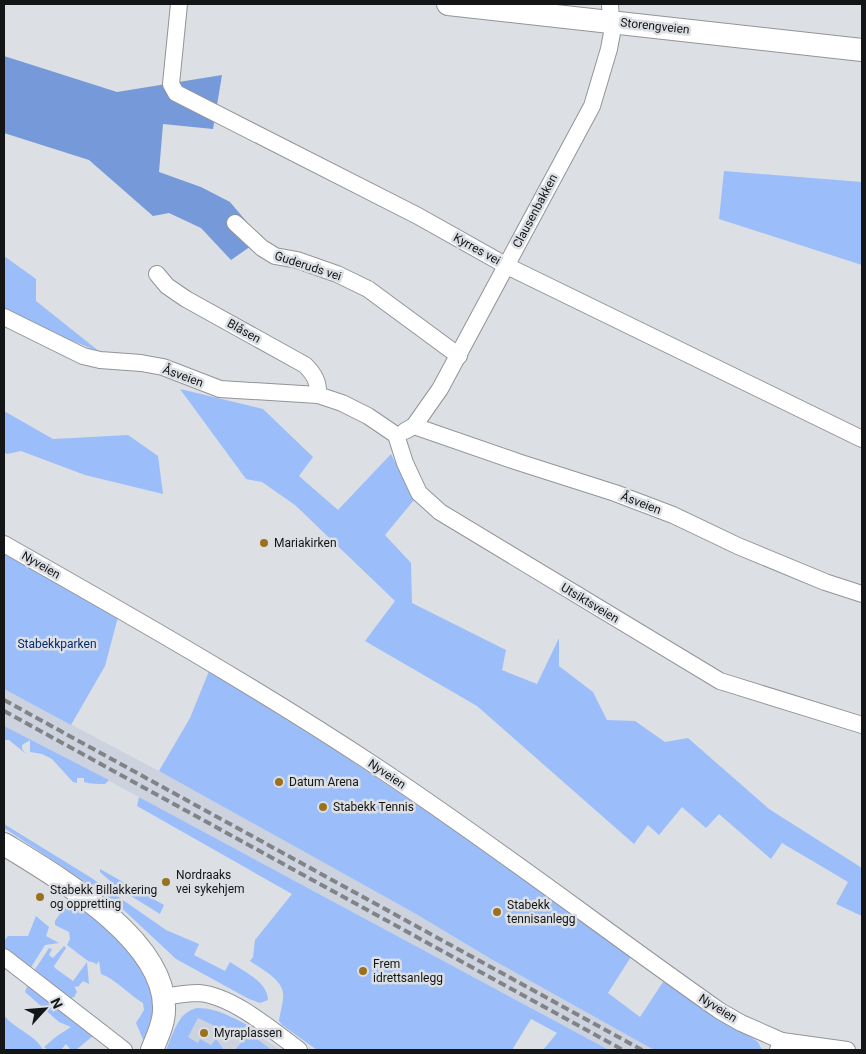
<svg xmlns="http://www.w3.org/2000/svg" width="866" height="1054" font-family="Roboto,sans-serif">
<style>
.built{fill:#ccd3de}
.green{fill:#9bbefa}
.forest{fill:#7699d9}
.lines{fill:none;stroke-linecap:round;stroke-linejoin:round}
.street-casing{stroke:#929499;stroke-width:18}
.secondary-casing{stroke:#929499;stroke-width:24}
.street{stroke:#fff;stroke-width:16}
.secondary{stroke:#fff;stroke-width:22}
.rail{stroke:#818386;stroke-width:4;stroke-dasharray:8 4;stroke-linecap:butt}
.poi-dot{fill:#9a721f;stroke:#dcdfe4;stroke-width:2}
.labels{text-anchor:middle;stroke-width:5;stroke-linejoin:round;paint-order:stroke}
.street-label{font-size:12px;fill:#141516;stroke:#dcdfe4}
.poi-label{font-size:12px;fill:#141516;stroke:#dcdfe4;text-anchor:start}
.park-label{font-size:12px;fill:#042c75;stroke:#dcdfe4}
</style>
<rect width="100%" height="100%" fill="#dcdfe4"/>
<g class="built">
<path d="M4,689l155,82 257,143 75,45 163,91h-45l-498,-268 -107,-56z"/>
<path d="M205,1009l43,19 32,22h-107l8,-34z"/>
</g>
<g class="green">
<path d="M724,171l138,11v83l-143,-46z"/>
<path d="M4,256l32,23v22l64,51 -74,-30 -22,-13z"/>
<path d="M180,389l83,20 50,48 -14,19 39,34 53,-56 23,46 -29,35 26,28 1,40 94,47 -4,20 35,14 22,-46v28l34,26 14,28 28,1 30,21 23,-4 81,71 93,59v48l-26,-12 12,-22 -66,-39 -11,16 -52,-45 -13,14 -24,-21 -23,28 -11,-10 -14,19 -157,-138 -112,-65 30,-40 -100,-96 -33,-23 -16,-3z"/>
<path d="M4,411l49,28 75,-4 30,21 5,38 -78,-19 -64,-24 -14,3 -3,-2z"/>
<path d="M4,553l114,64 -13,49 -34,59 -67,-36z"/>
<path d="M209,671l126,79 141,94 156,111 -24,38 32,24 23,-35 22,11 73,49 4,8h-108l-163,-91 -75,-45 -257,-143 31,-53z"/>
<path d="M4,726l105,54 -4,4c-7,0 -14,0 -21,-2v-4h-7v5l-4,-1 -21,-23 -10,-5 -12,-2v-12l-8,5v4l4,5 -17,-14h-5z"/>
<path d="M139,797l470,253h-66l14,-17 -26,-14 -19,31h-195l-35,-25 -3,-4c1,-9 5,-19 4,-28 -1,-14 -23,-25 -33,-32l3,-4 2,-17 37,-46 -155,-88z"/>
<path d="M4,824l86,53 76,53 33,14 -5,11 31,16 5,-9c13,9 38,20 38,38l-8,3 -11,-4 -73,-40 -63,-59 -109,-72z"/>
<path d="M100,869l64,36 -4,9 -42,-26 -18,-16z"/>
<path d="M73,898l66,62 15,28 1,38 -9,20 -10,-23 8,-13 -1,-7c-15,-9 -26,-23 -42,-29l-2,-13 -3,4 -1,-2 -7,-2 -21,-16 3,-6 -1,-7 -14,-7v-4l13,-19z"/>
<path d="M36,916l13,11 -3,9 13,7 -14,2 -15,24 -26,-20v-8l4,-5h20z"/>
<path d="M64,946l2,2 -12,18 1,2 18,13 14,-19 2,22 -6,-3 -5,6 -2,-1 -1,2 2,4 -3,5 -5,2 -35,-28 15,-23 3,1 -3,6 4,3z"/>
<path d="M28,984l66,51 -18,15h-5l-5,-6 -5,6h-13l-4,-3 13,-11 14,-9 -12,-5 -34,-30z"/>
<path d="M197,1008c19,0 33,8 50,17l-9,12 -40,-19 -10,19 10,6 2,-4 11,6 5,-6 8,11h-58c7,-16 12,-38 31,-42z"/>
<path d="M4,1015c10,14 32,20 39,35h-39z"/>
<path d="M249,1033l20,15 1,2h-35z"/>
</g>
<path class="forest" d="M4,56l113,36 105,-17 -9,54 -50,-5 -4,48 42,15 29,15 31,37 -30,21 -30,-32 -32,-15 -16,3 -64,-56 -85,-27z"/>
<g class="lines">
<g class="street-casing">
<g id="street">
<path d="M179,4l-8,80 5,9 242,123 89,50 355,173"/>
<path d="M610,4l1,18"/>
<path d="M235,223l27,25 13,8 22,4 40,14 31,15 91,67"/>
<path d="M157,274l10,12 19,13 119,66c9,9 14,17 13,30"/>
<path d="M4,317l79,39 17,4 41,3 22,4 57,22 98,6 24,8 26,13 28,19 9,28 14,30 21,19 280,169 142,44"/>
<path d="M414,426l104,36 97,31 58,22 65,31 87,36 37,12"/>
<path d="M405,431l9,-5 26,-37 152,-283 17,-57 5,-27"/>
<path d="M4,544c127,72 254,144 376,225 116,77 226,162 340,242l21,12 41,18"/>
<path d="M4,957l120,93"/>
<path d="M164,997c11,-2 23,-4 35,-4 34,3 73,37 100,57"/>
<path d="M778,1050l4,-9 65,9"/>
</g>
</g>
<g class="secondary-casing">
<g id="secondary">
<path d="M448,4l414,46"/>
<path d="M4,844c52,32 163,96 160,166 0,14 -7,27 -12,40"/>
</g>
</g>
<use href="#street" class="street"/>
<use href="#secondary" class="secondary"/>
<g class="rail">
<path d="M4,700l638,350"/>
<path d="M4,711l619,339"/>
</g>
</g>
<g class="poi-dot">
<circle cx="264" cy="543" r="5"/>
<circle cx="279" cy="782" r="5"/>
<circle cx="323" cy="807" r="5"/>
<circle cx="166" cy="882" r="5"/>
<circle cx="40" cy="897" r="5"/>
<circle cx="497" cy="912" r="5"/>
<circle cx="363" cy="971" r="5"/>
<circle cx="204" cy="1033" r="5"/>
</g>
<g class="labels">
<g class="street-label">
<text transform="translate(655 26) rotate(6)" y="4">Storengveien</text>
<text transform="translate(535 211) rotate(-62)" y="4">Clausenbakken</text>
<text transform="translate(477 249) rotate(29)" y="4">Kyrres vei</text>
<text transform="translate(308 266) rotate(18)" y="4">Guderuds vei</text>
<text transform="translate(244 331) rotate(29)" y="4">Blåsen</text>
<text transform="translate(183 376) rotate(20)" y="4">Åsveien</text>
<text transform="translate(641 503) rotate(21)" y="4">Åsveien</text>
<text transform="translate(41 565) rotate(30)" y="4">Nyveien</text>
<text transform="translate(590 603) rotate(31)" y="4">Utsiktsveien</text>
<text transform="translate(387 774) rotate(34)" y="4">Nyveien</text>
<text transform="translate(718 1008) rotate(32)" y="4">Nyveien</text>
</g>
<g class="poi-label">
<text x="274" y="547">Mariakirken</text>
<text x="289" y="786">Datum Arena</text>
<text x="333" y="811">Stabekk Tennis</text>
<text x="176" y="879">Nordraaks<tspan x="176" dy="14">vei sykehjem</tspan></text>
<text x="50" y="894">Stabekk Billakkering<tspan x="50" dy="14">og oppretting</tspan></text>
<text x="507" y="909">Stabekk<tspan x="507" dy="14">tennisanlegg</tspan></text>
<text x="373" y="968">Frem<tspan x="373" dy="14">idrettsanlegg</tspan></text>
<text x="214" y="1037">Myraplassen</text>
</g>
<g class="park-label">
<text x="57" y="648">Stabekkparken</text>
</g>
</g>
<rect width="866" height="1054" fill="none" stroke="#141516" stroke-width="10"/>
<g transform="translate(45 1009) rotate(64)" stroke="#dcdfe4" stroke-width="4" paint-order="stroke">
<path d="M0-4L9 19L0 12L-9 19Z" fill="#141516"/>
<text y="-8" font-size="14" font-weight="bold" text-anchor="middle" fill="#141516">N</text>
</g>
</svg>
